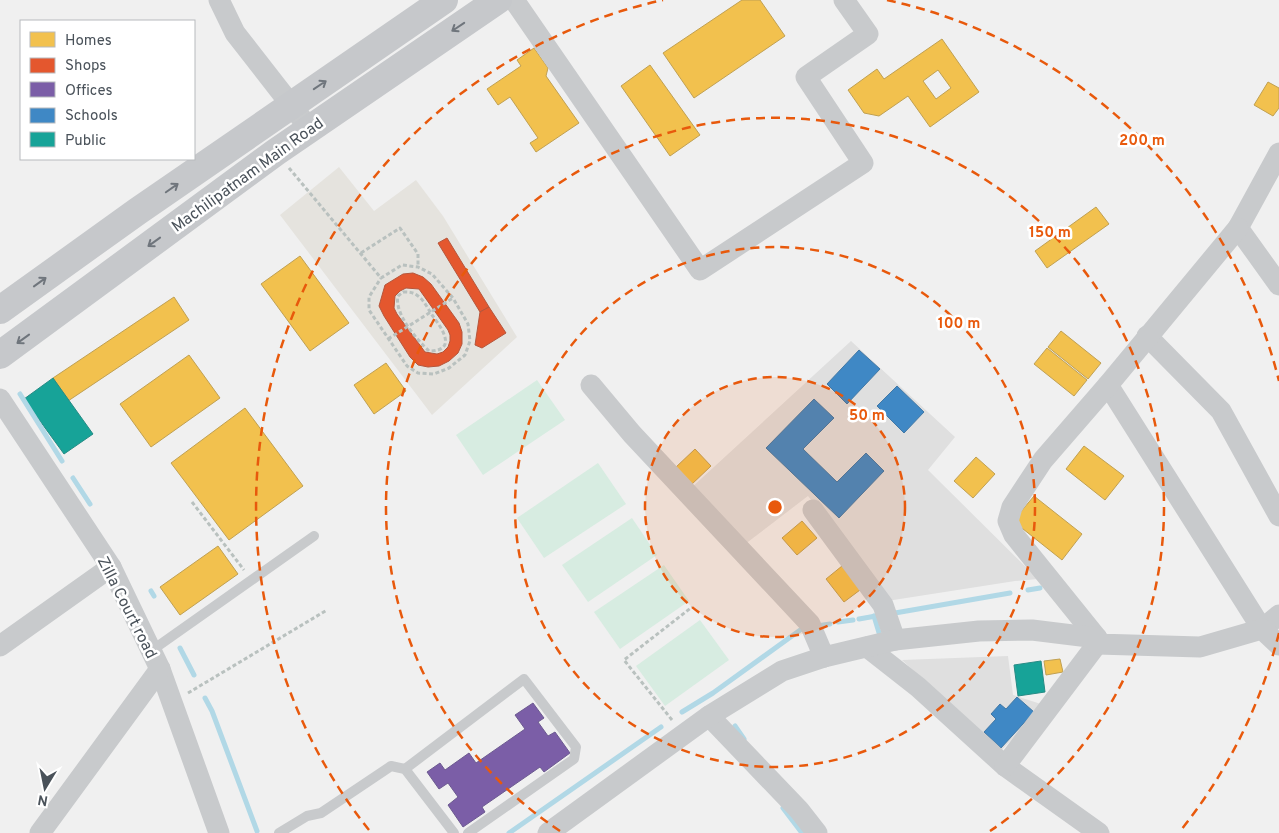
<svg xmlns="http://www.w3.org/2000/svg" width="1279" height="833" font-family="Overpass,sans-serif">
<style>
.commercial{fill:#e5e3de}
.education{fill:#dfdfdf}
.grass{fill:#d7ece1}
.homes{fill:#f2c14e;stroke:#c0a052;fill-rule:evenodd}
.shops{fill:#e4572e;stroke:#b6563b;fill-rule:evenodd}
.offices{fill:#7b5ea7;stroke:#6c5a90}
.schools{fill:#3f88c5;stroke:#4278a5}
.public{fill:#17a398;stroke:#268b85}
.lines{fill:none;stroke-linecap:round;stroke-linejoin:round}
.stream{stroke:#b1d8e6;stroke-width:5}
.path{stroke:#b9c1bf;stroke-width:3;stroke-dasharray:4 2.5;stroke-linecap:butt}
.lane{stroke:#c8cacc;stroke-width:10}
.street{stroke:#c8cacc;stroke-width:21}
.primary{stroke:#c6c8cb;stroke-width:28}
.oneway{stroke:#6f757c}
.ring{fill:none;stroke:#e8590c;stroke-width:2.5;stroke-dasharray:9 6}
.labels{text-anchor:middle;stroke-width:5;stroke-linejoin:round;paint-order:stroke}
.street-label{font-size:16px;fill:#4a525a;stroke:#fff}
.centre{fill:#e8590c;stroke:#fff;stroke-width:2.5}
.ring-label{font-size:15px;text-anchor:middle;font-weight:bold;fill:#e8590c;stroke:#fff;stroke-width:5;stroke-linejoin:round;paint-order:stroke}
</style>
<rect width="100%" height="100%" fill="#f0f0f0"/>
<path class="commercial" d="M339,167l35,44 42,-31 27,36 74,121 -85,78 -152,-200z"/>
<g class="education">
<path d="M851,341l104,96 -27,33 110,109 -23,2 -128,20 -79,-105 -64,49 -53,-57z"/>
<path d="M1008,656l5,39 31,10 -43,46 -99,-91z"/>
</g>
<g class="grass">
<path d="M537,380l28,40 -82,55 -27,-40z"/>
<path d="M598,463l28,41 -82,54 -27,-40z"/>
<path d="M632,518l25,37 -69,47 -26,-37z"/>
<path d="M664,565l25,36 -69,48 -26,-37z"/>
<path d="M700,620l29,40 -64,46 -29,-40z"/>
</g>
<g class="homes">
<path d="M742,0h18l25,36 -91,62 -31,-45z"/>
<path d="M942,39l37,53 -49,35 -22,-31 -29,20 -15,-3 -16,-23 29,-21 7,10zM938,70l13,18 -15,11 -13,-18z"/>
<path d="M534,48l14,20 -2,8 33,47 -43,29 -6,-9 8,-5 -28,-41 -12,8 -11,-16 34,-23 -4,-6z"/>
<path d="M650,65l50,70 -30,21 -49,-70z"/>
<path d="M1268,82l11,6v20l-6,8 -19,-11z"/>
<path d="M1096,207l13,17 -62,44 -12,-17z"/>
<path d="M300,256l49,67 -39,28 -49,-67z"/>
<path d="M174,297l15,23 -121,81 -15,-23z"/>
<path d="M1061,331l40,32 -13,16 -40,-32z"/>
<path d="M1047,348l40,32 -13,16 -40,-32z"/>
<path d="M189,355l31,43 -69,49 -31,-43z"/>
<path d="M386,363l20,28 -32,23 -20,-29z"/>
<path d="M245,408l58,78 -74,54 -58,-77z"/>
<path d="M1084,446l40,30 -19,24 -39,-31z"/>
<path d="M695,449l16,17 -20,19 -16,-17z"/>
<path d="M976,457l19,17 -22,24 -19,-17z"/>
<path d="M1034,496l48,38 -20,26 -49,-39z"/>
<path d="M802,521l15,17 -20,17 -15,-17z"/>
<path d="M218,546l20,28 -58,41 -20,-28z"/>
<path d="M842,566l18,24 -16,12 -18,-23z"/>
<path d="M1060,659l3,13 -17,3 -2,-14z"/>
</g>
<g class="shops">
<path d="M447,238l42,69 -9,5 -42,-69z"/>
<path d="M413,273l10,4 8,7 28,39 3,9v12l-4,9 -9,8 -10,5 -11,1 -10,-2 -8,-8 -26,-41 -5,-10 6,-21 18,-11zM406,288l13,1 29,41 2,5v6l-2,6 -5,5 -6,2 -12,-2 -28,-38 -3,-6 1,-12 5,-5z"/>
<path d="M489,307l17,26 -24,15 -7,-3 5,-33z"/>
</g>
<path class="offices" d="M533,703l11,15 -6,4 10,14 7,-4 15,21 -26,19 -4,-5 -58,40 3,5 -22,15 -15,-22 10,-8 -10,-14 -9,6 -12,-17 13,-9 5,7 24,-17 7,10 49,-34 -10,-14z"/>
<g class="schools">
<path d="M859,350l21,19 -33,35 -20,-20z"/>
<path d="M897,386l27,26 -20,21 -27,-27z"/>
<path d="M814,399l20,19 -31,31 34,33 29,-29 18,18 -45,47 -73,-70z"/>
<path d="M1017,697l17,15 -33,36 -17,-16 12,-13 -5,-5 9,-10 6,5z"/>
</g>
<g class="public">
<path d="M53,378l40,56 -29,20 -40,-55z"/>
<path d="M1041,661l4,31 -27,4 -4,-31z"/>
</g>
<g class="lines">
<g class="stream">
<path d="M20,394l42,67"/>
<path d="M73,478l17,26"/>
<path d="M1028,590l12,-2"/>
<path d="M151,591l3,5"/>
<path d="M895,613l115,-20"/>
<path d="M874,616l6,20"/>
<path d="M859,619l17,-3"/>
<path d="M838,622l15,-2"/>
<path d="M817,626l13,-2"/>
<path d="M180,648l14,27"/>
<path d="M205,698l7,13 45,120"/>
<path d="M682,712l31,-19 90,-65"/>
<path d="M735,726l9,13"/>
<path d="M783,808l19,25"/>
<path d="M509,833l152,-106"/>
</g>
<g class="path">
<path d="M289,168l92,110 21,-13 16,2 14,7 21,24 15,26 2,17 -5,14 -16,13 -15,6 -16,-1 -11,-7 -38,-56v-13l12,-19"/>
<path d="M361,253l39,-25 18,26v13"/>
<path d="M403,292c6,0 10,0 15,4 6,4 10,13 14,19 10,13 26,36 -3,36 -13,-12 -35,-38 -31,-55z"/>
<path d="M388,339l65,-41"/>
<path d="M192,502l52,68"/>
<path d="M188,693l139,-83"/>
<path d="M672,720l-48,-60 68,-53"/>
</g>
<g class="lane">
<path d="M151,651l163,-115"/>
<path d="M405,769l119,-90 52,68 -2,12 -106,74"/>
<path d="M279,833l28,-17 14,-3 70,-47 14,3 49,64"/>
</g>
<g class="street">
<path d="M219,0l16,33 74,95"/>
<path d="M514,0l186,270 163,-107 -57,-86 62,-43 -24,-34"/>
<path d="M1279,153l-41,75 41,57"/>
<path d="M1147,336l74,75 58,105"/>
<path d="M591,385l41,49 178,190 14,33"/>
<path d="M1108,385l154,244 17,-14"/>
<path d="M0,399l111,168 49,102 59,164"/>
<path d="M813,510l70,95 12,35"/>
<path d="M1097,638l-83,-103 -6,-14 4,-14 31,-47 65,-75 130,-157"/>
<path d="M0,646l111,-79"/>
<path d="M867,647l51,40 87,79 94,67"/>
<path d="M709,716l90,94 18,23"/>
<path d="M1005,766l92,-122"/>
<path d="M40,833l120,-164"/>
<path d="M548,833l161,-117 73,-45 42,-14 71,-17 84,-9 53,-1 65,8v6l103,3 62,-18 17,16"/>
</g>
<g class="primary">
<path d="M0,310l138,-99 306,-211"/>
<path d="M0,355l276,-203 222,-152"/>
</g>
</g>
<defs><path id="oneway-shaft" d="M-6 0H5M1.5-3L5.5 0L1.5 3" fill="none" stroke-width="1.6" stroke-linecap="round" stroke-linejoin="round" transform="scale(1.25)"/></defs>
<g class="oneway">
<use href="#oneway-shaft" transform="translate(458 27) rotate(146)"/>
<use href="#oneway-shaft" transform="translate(320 85) rotate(-34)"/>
<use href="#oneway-shaft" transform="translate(172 188) rotate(-35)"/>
<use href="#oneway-shaft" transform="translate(154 242) rotate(144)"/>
<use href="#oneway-shaft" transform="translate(40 282) rotate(-36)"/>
<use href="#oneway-shaft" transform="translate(23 339) rotate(144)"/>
</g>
<circle cx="775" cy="507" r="130" fill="#e8590c" fill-opacity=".12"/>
<g class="ring">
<circle cx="775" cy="507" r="130"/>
<circle cx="775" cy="507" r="260"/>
<path d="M560 831A389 389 0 1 1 990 831"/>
<path d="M1279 633A519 519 0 0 1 1181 830M369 830A519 519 0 0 1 663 0M887 0A519 519 0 0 1 1279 381"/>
</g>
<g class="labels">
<g class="street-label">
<text transform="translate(247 174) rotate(-36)" y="6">Machilipatnam Main Road</text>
<text transform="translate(128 607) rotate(63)" y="6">Zilla Court road</text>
</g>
</g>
<circle cx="775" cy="507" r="8" class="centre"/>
<g class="ring-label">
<text x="1142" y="145">200 m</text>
<text x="1050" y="237">150 m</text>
<text x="959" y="328">100 m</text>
<text x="867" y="420">50 m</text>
</g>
<rect x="20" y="20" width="175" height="140" fill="#ffffff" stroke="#b7babd"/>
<rect x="30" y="32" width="25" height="15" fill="#f2c14e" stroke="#b7babd"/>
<text x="65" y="45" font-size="15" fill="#4a525a">Homes</text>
<rect x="30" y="58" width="25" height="15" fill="#e4572e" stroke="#b7babd"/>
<text x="65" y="70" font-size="15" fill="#4a525a">Shops</text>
<rect x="30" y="82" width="25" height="15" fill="#7b5ea7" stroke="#b7babd"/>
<text x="65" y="95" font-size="15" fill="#4a525a">Offices</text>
<rect x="30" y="108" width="25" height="15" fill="#3f88c5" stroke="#b7babd"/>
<text x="65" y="120" font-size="15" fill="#4a525a">Schools</text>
<rect x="30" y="132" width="25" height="15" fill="#17a398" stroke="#b7babd"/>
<text x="65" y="145" font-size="15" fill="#4a525a">Public</text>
<g transform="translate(45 788) rotate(190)" stroke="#ffffff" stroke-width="4" paint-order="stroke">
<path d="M0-4L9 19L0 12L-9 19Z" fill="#4a525a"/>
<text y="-8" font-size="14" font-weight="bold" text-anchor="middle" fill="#4a525a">N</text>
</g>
</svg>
